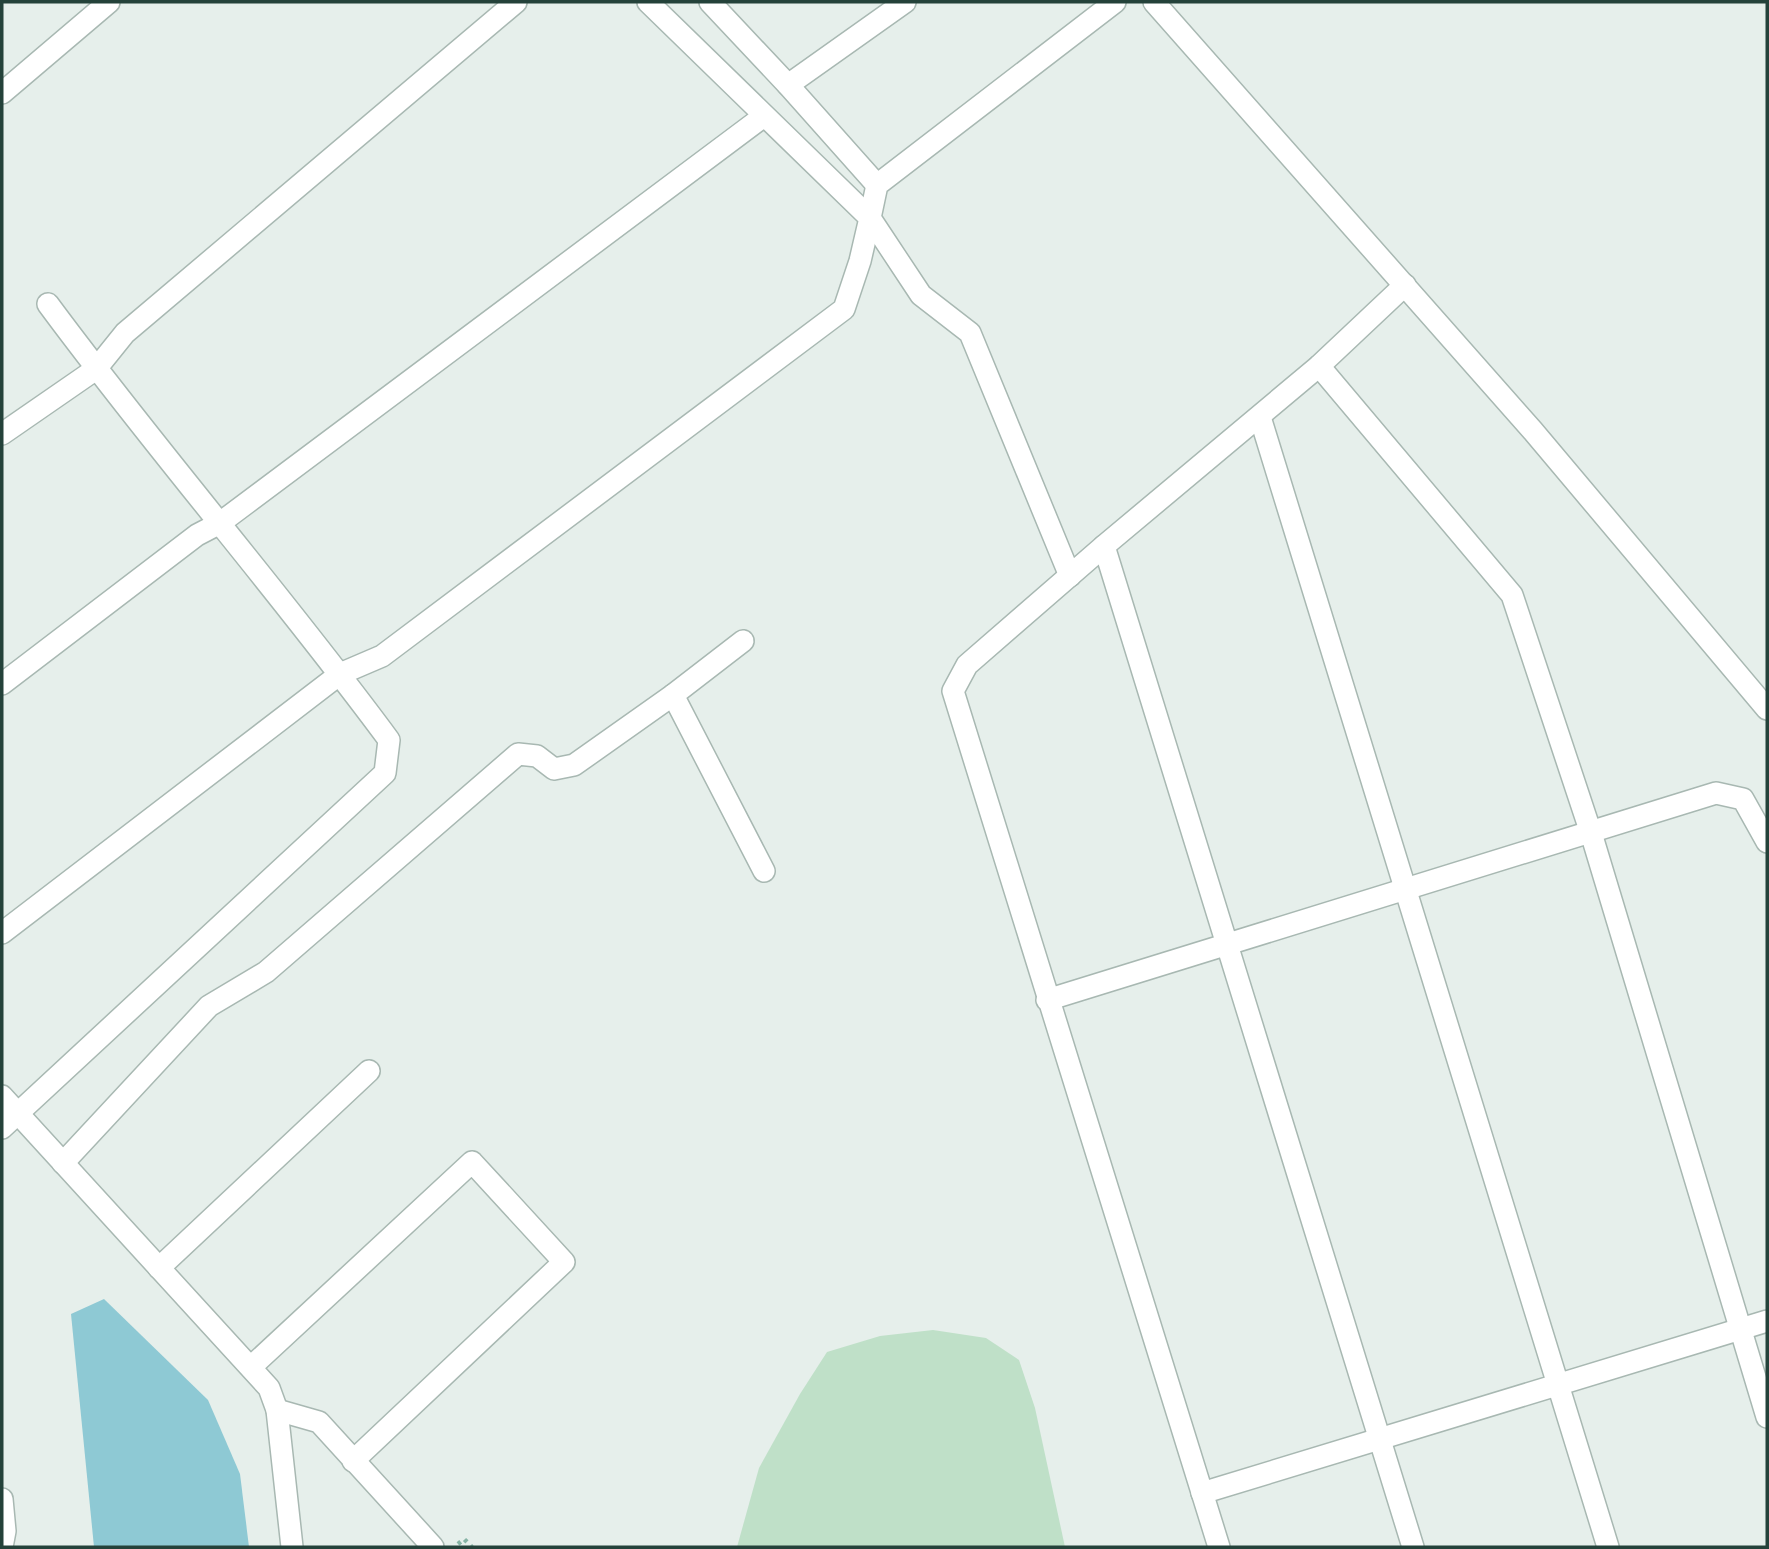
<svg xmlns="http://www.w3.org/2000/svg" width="1769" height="1549" font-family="Signika,sans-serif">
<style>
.green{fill:#bfe0c8}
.water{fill:#8ec9d4}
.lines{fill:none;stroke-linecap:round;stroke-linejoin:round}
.minor-casing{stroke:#a8b8b2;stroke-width:24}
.path{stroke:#86b3a5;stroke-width:4.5;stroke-dasharray:3.5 5;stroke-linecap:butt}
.minor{stroke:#fff;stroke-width:21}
</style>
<rect width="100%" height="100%" fill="#e6efeb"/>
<path class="green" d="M933,1330l53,8 33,22 16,48 30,139h-328l22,-79 41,-74 27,-42 53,-16z"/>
<path class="water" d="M104,1299l104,101 32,74 9,73h-155l-23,-233z"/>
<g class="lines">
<g class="minor-casing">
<g id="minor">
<path d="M710,2l78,83 89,100"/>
<path d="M1154,2l379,429 234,278"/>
<path d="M788,85l117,-83"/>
<path d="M2,93l107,-91"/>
<path d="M1319,366l193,229 79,238 176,584"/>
<path d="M1260,417l348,1130"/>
<path d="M2,434l94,-65 29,-36 391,-331"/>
<path d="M1104,546l309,1001"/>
<path d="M1070,576l-100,-243 -49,-38 -51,-77 7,-33 238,-183"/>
<path d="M2,684l195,-149 23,-12 544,-407"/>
<path d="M673,695l70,-54"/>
<path d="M2,933l338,-259 42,-18 462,-347 16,-48 10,-43 -222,-216"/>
<path d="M1047,1000l669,-207 27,6 24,43"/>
<path d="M2,1096l267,292 8,22 15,137"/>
<path d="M2,1128l383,-355 4,-33c-109,-148 -231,-287 -341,-436"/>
<path d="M63,1163l146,-157 57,-34 252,-218 19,2 17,13 20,-4 99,-70 91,176"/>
<path d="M159,1268l210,-197"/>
<path d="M251,1367l221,-205 92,100 -211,199"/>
<path d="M277,1410l42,12 114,125"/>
<path d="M1202,1493l565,-172"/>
<path d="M2,1499l3,32 -3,16"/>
<path d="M1219,1547l-266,-856 14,-26 137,-119 215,-180 86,-81"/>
</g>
</g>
<path class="path" d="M458,1544l6,-5 8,8"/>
<use href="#minor" class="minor"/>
</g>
<rect width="1769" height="1549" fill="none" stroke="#24423a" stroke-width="7"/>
</svg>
